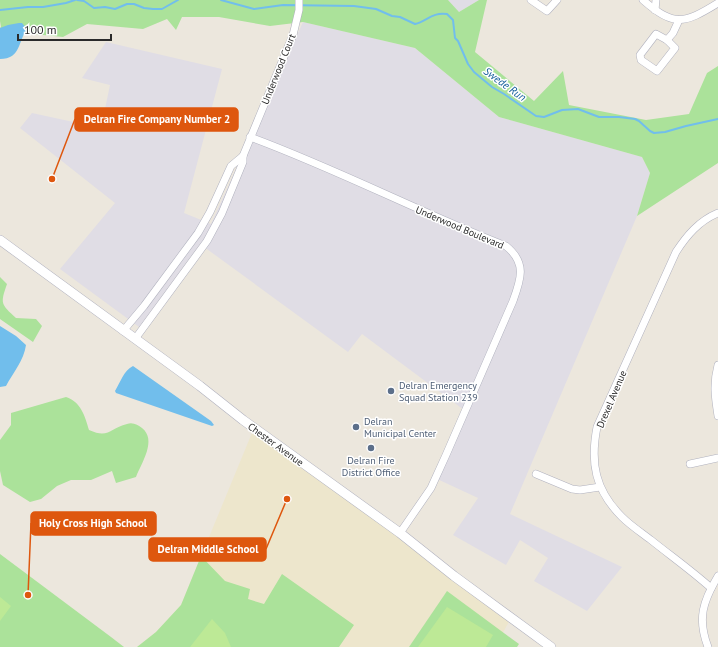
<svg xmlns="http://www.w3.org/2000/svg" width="718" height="647" font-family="'PT Sans',sans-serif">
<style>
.industrial{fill:#e0dde5}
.education{fill:#ede6cc}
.green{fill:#abe29a}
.pitch{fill:#bde996}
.water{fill:#71beec}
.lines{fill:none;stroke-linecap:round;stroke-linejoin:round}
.stream{stroke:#71beec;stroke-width:2}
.minor-casing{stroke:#b0b1be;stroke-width:8}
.tertiary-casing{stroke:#b0b1be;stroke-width:10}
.minor{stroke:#fff;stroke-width:7}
.tertiary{stroke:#fff;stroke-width:9}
.service-dot{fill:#5c6f8a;stroke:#fff;stroke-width:1.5}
.labels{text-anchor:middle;stroke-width:3;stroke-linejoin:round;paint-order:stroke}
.street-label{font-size:10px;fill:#2a2a2a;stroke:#fff}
.service-label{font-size:10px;fill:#4e5e75;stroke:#fff;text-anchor:start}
.water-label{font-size:11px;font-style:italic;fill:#105b99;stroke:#fff}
.leader{fill:none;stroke:#de570e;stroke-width:1.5}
.callout-dot{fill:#de570e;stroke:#fff;stroke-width:1.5}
.callout{fill:#de570e;stroke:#de570e;stroke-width:1.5}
.callout-label{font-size:11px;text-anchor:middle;font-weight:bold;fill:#fff}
</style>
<rect width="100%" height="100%" fill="#ece7dd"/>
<g class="industrial">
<path d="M448,0h31l-20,12z"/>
<path d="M303,22l112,26 84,69 143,40 8,16 -13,43 -127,298 112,53 -35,44 -53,-30 14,-23 -28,-18 -14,25 -53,-30 25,-37 -43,-20 29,-68 -102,-76 -14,18 -148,-108 -61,83 -79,-58 55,-66 -95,-75 12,-15 69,15 9,-43 -28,-7 24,-36 116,27 -38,144 27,11z"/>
</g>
<path class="education" d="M254,428l257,190 -16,29h-358l19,-15 25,-27z"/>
<g class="green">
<path d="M0,0h448l11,12 20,-12h8l-12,52 59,49 29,-30 6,34 77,15 43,-6 18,-41 11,-7v97l-81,53 13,-43 -8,-16 -143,-40 -84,-69 -112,-26 -33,4 -51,-9h-37l-6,13 -9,-11 -24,10 -56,-5 -24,13 -39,-4 -12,23 -12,2v-30l1,-1 -1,-6z"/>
<path d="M0,277l7,7c-7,20 -6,20 9,34l20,1 6,7 -9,16 -33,-23z"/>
<path d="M66,397c15,5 19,19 23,33 20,9 21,-2 38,-6 6,-2 11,1 15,4 15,12 0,34 -6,49l-20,6 -4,-12 -21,9h-20l-14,6 -16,13 -11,3 -27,-17 -3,-14v-31l11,-15v-12z"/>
<path d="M0,554l111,83 13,10h-124z"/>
<path d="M201,556l24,25 25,8 -2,10 16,5 18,-30 72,51 -15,22h-202l19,-15 25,-27z"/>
<path d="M447,591l72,53 -2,3h-108z"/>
</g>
<g class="pitch">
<path d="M0,597l11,9 -11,15z"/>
<path d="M447,607l46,28 -7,12h-68z"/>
<path d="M212,619l13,14 6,14h-41z"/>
</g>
<g class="water">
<path d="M19,23h3l5,6c-9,12 -6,30 -27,30v-31l8,-3z"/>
<path d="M0,326l16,10 10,9c-2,15 -13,28 -20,41l-6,1z"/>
<path d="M133,366l78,55 3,4 -2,1 -96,-33 -1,-2c5,-8 9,-21 18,-25z"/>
</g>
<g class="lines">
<g class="stream">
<path d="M77,0l7,1 10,7 11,-1 10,2 12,-5h7l10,4 9,1h9l16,-9"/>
<path d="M221,0l33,9 29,-4 71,1 22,3 16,7 8,1 15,7c12,-3 17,-12 32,-10l6,6 2,18 3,3 10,23 6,8 18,15 12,7 32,22 8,1 18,-7 16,-1 21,8h20l16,2 4,2 11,10 4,2 11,-1 21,-6 32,-7"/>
<path d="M0,10l28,-3h15l23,-4 9,-3"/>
</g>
<g class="minor-casing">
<g id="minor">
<path d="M531,0l16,11 10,-11"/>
<path d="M643,0c31,27 41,24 75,3"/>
<path d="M655,10l1,-10"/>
<path d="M656,34l11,6 8,8 -18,23 -16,-11 -1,-5z"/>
<path d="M667,40l6,-7 6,-13"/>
<path d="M250,137c87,32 169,75 256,109 21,17 15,33 7,55l-67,154 -15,33 -31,45"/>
<path d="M123,331l21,-25 54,-73 12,-21 21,-46 12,-10"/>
<path d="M135,339l72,-98 15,-28 21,-51v-6l50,-121 6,-25v-10"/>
<path d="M718,365c-5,19 -3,32 0,51"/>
<path d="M690,464l28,-6"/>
<path d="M536,474l36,15 8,1 20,-3"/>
<path d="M711,588c-19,-17 -40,-32 -60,-48 -9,-7 -20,-14 -29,-23 -27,-27 -32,-54 -25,-90l79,-175c11,-17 23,-31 42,-39"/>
<path d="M708,647c-11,-28 -5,-46 10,-71"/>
</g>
</g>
<g class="tertiary-casing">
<path id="tertiary" d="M0,240l200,146 43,34 157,113 54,43 97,71"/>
</g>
<use href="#minor" class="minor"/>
<use href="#tertiary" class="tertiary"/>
</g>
<g class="service-dot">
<circle cx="391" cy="391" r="4"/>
<circle cx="356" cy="427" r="4"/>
<circle cx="371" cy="448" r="4"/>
</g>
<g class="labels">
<g class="street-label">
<text transform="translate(278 69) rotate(-68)" y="4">Underwood Court</text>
<text transform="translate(460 227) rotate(23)" y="4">Underwood Boulevard</text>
<text transform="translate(611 399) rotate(-67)" y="4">Drexel Avenue</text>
<text transform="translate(276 444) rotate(36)" y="4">Chester Avenue</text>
</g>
<g class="service-label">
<text x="399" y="389">Delran Emergency<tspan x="399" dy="12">Squad Station 239</tspan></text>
<text x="364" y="425">Delran<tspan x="364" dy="12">Municipal Center</tspan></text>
<text x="371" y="464" text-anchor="middle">Delran Fire<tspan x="371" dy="12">District Office</tspan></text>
</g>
<g class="water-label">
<text transform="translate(505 84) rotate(36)" y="4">Swede Run</text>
</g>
</g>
<path class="leader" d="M52 179L75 119M28 595L31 523M287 499L266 549"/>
<g class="callout-dot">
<circle cx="52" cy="179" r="4"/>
<circle cx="28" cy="595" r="4"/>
<circle cx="287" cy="499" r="4"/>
</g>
<g class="callout">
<rect x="75" y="108" width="163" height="23" rx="4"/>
<rect x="31" y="512" width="125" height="23" rx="4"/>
<rect x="149" y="538" width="117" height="23" rx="4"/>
</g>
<g class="callout-label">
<text x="157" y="123">Delran Fire Company Number 2</text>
<text x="93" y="527">Holy Cross High School</text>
<text x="208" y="553">Delran Middle School</text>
</g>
<path d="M18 34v6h93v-6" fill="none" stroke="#2a2a2a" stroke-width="2"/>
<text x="24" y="34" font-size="12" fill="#2a2a2a" stroke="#ffffff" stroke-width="3" paint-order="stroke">100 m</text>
</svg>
